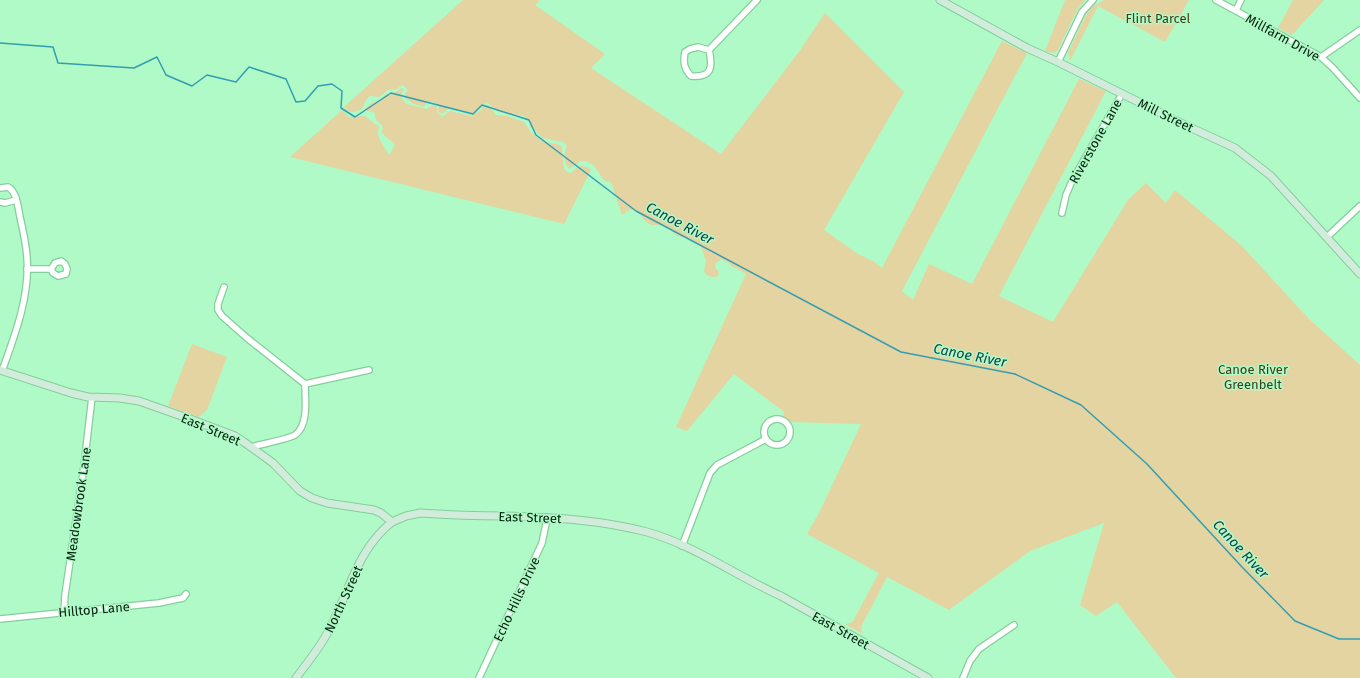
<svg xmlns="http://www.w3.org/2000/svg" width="1360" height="678" font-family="'Fira Sans',sans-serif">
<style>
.green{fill:#e4d4a1}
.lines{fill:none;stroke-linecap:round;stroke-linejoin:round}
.stream{stroke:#339db2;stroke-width:1.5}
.street-casing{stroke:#85ce9c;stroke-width:8}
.secondary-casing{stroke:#85ce9c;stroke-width:9}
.street{stroke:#fff;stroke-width:5.5}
.secondary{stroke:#d2ecdb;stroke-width:7}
.labels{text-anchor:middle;stroke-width:3;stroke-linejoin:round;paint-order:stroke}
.park-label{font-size:13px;fill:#453b1a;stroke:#affac6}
.street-label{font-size:13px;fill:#03210f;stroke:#affac6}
.water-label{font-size:14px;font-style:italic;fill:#14434c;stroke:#affac6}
</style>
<rect width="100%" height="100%" fill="#affac6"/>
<g class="green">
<path d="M463,0h77l-5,5 70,49 -14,14 130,86 80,-105 24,-36 79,79 -80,138 34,24 15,7 9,7 120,-227 25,12 -125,238 11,9 16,-36 43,20 107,-205 27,12 -107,205 54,26 75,-122 18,-17 20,20 9,-13 67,56 66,72 52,47v313h-184l-59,-76 -21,14 -16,-11 24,-82 -74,28 -81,59 -62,-33 -25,48 -1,5 2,4 -18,-10 5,-1 3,-2 26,-48 -72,-39 13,-23 41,-87 -71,-2 -7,-4 1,-6 -50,-38 -47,57 -11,-4 70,-153c-4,-3 -9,-5 -13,-7 -4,-3 -6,-6 -12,-8l-6,5v3l4,6 -1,3c-5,3 -12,0 -14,-5l2,-10 -5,-14 -6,-5 -6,-4 -12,-2 -8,-7 -7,-4h-11l-7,-5 -4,-7 -6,-3h-5l-7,5 -11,-33 -6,-1c-8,-8 -9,-21 -25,-20l-11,8c-6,-8 -5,-15 -2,-24l-4,-3 -21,-4 -9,-11 -2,1 -2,-7 -5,-5 -26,-4 -10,-9 -7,2 -9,9 -17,-5h-8l-3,4h-5l-1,-4 1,-3 -5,-4h-7l-3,5 -10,-3 -9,-6v-4l3,-4 -5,-5 -3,1 -3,3 -9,1 -9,7 -9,-1 -4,4 -4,9c-9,2 -9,7 -18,-2z"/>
<path d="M1065,0h20l-8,10 -19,40c-4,4 -8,3 -13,1z"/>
<path d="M1104,0h85l-24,42 -67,-36 -28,55 -2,-8 17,-36 8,-11z"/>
<path d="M1293,0h31l-32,35 -14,-7z"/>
<path d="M402,88l2,2 -2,2 -1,5 5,7 21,5 4,-3 4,-1 2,3v4l5,5 8,-6 22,5 9,-6 2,-4 5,-1 8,10 11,1 12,4 5,2 7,10 10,9 20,4 1,3 2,21 5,4h2l8,-7 9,1 3,3 -27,54 -274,-67 52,-47 7,7 16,-1 11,9 3,1 -1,8 2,6 9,15 6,-10 -14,-13 2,-3 -1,-4 -6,-5 -2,-8 -7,-1 -2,-2 7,-6 9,-3 4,-5 11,-3z"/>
<path d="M192,344l35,13 -20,53 -8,7 -31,-11z"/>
</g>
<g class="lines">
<path class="stream" d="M0,43l53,4 5,16 76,5 23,-11 9,18 26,11 15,-11 29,7 13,-15 37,12 10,23 9,-1 13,-15 14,-2 10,7 -1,17 14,9 36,-24 82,21 9,-9 47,15 7,15 100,76 265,141 114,22 66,31 66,59 95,103 53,54 44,18h21"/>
<g class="street-casing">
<g id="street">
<path d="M1216,0l105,57 12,11 27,30"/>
<path d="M1236,10l5,-10"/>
<path d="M698,47l11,3c4,17 3,28 -18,26 -7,-7 -8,-14 -6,-24l5,-3z"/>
<path d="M709,50l48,-50"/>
<path d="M1321,57l39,-27"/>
<path d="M1058,62l24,-50 11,-12"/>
<path d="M0,188l8,-1c9,5 10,20 12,30 3,13 6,27 7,40 3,39 -12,78 -25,114"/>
<path d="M0,202l5,1 11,-3"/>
<path d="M1062,213l4,-18 6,-14 50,-87"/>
<path d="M1327,237l33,-31"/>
<path d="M27,269h24l2,4 5,3 8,-2 1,-5 -2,-5 -4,-3 -6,2 -4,6"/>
<path d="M224,287l-6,17v6l4,6 25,22 58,46 64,-14"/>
<circle cx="777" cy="432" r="13"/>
<path d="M252,447c9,-3 37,-8 43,-12 14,-10 10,-36 10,-51"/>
<path d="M682,546l28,-73 7,-8 49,-26"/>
<path d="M64,612l1,-17 19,-129 8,-69"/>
<path d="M0,619l159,-16 24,-5 3,-4"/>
<path d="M479,678l63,-135 4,-19v-7"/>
<path d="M963,678l7,-17 9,-12 35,-24"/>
</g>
</g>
<g class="secondary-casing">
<g id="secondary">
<path d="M940,0l87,48 31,14 127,63 50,23 36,28 89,98"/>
<path d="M0,370l71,23 17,4 32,1 19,3 51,18 45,17 9,6 29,21 27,28 12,7 15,5 47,7 7,3 11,9 14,-6 14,-3c29,2 57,3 85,3 51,2 92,3 142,16 47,13 89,44 134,64l147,82"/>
<path d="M296,678c11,-15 23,-29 32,-46 20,-37 29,-83 64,-110"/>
</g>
</g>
<use href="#street" class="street"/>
<use href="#secondary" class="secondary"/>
</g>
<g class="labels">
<g class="park-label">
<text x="1158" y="23">Flint Parcel</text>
<text x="1253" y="374">Canoe River<tspan x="1253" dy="15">Greenbelt</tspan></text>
</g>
<g class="street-label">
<text transform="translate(1283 37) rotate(29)" y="5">Millfarm Drive</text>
<text transform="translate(1166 115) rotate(26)" y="5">Mill Street</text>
<text transform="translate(1095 141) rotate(-61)" y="5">Riverstone Lane</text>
<text transform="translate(211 429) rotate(23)" y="5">East Street</text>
<text transform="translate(78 504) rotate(-82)" y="5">Meadowbrook Lane</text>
<text transform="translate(530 517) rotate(2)" y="5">East Street</text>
<text transform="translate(343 599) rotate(-65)" y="5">North Street</text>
<text transform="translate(516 599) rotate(-65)" y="5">Echo Hills Drive</text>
<text transform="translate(94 609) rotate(-5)" y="5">Hilltop Lane</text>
<text transform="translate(841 630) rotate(29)" y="5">East Street</text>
</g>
<g class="water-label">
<text transform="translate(680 223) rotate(28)" y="5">Canoe River</text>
<text transform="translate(970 355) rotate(11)" y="5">Canoe River</text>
<text transform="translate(1241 549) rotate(47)" y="5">Canoe River</text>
</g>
</g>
</svg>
